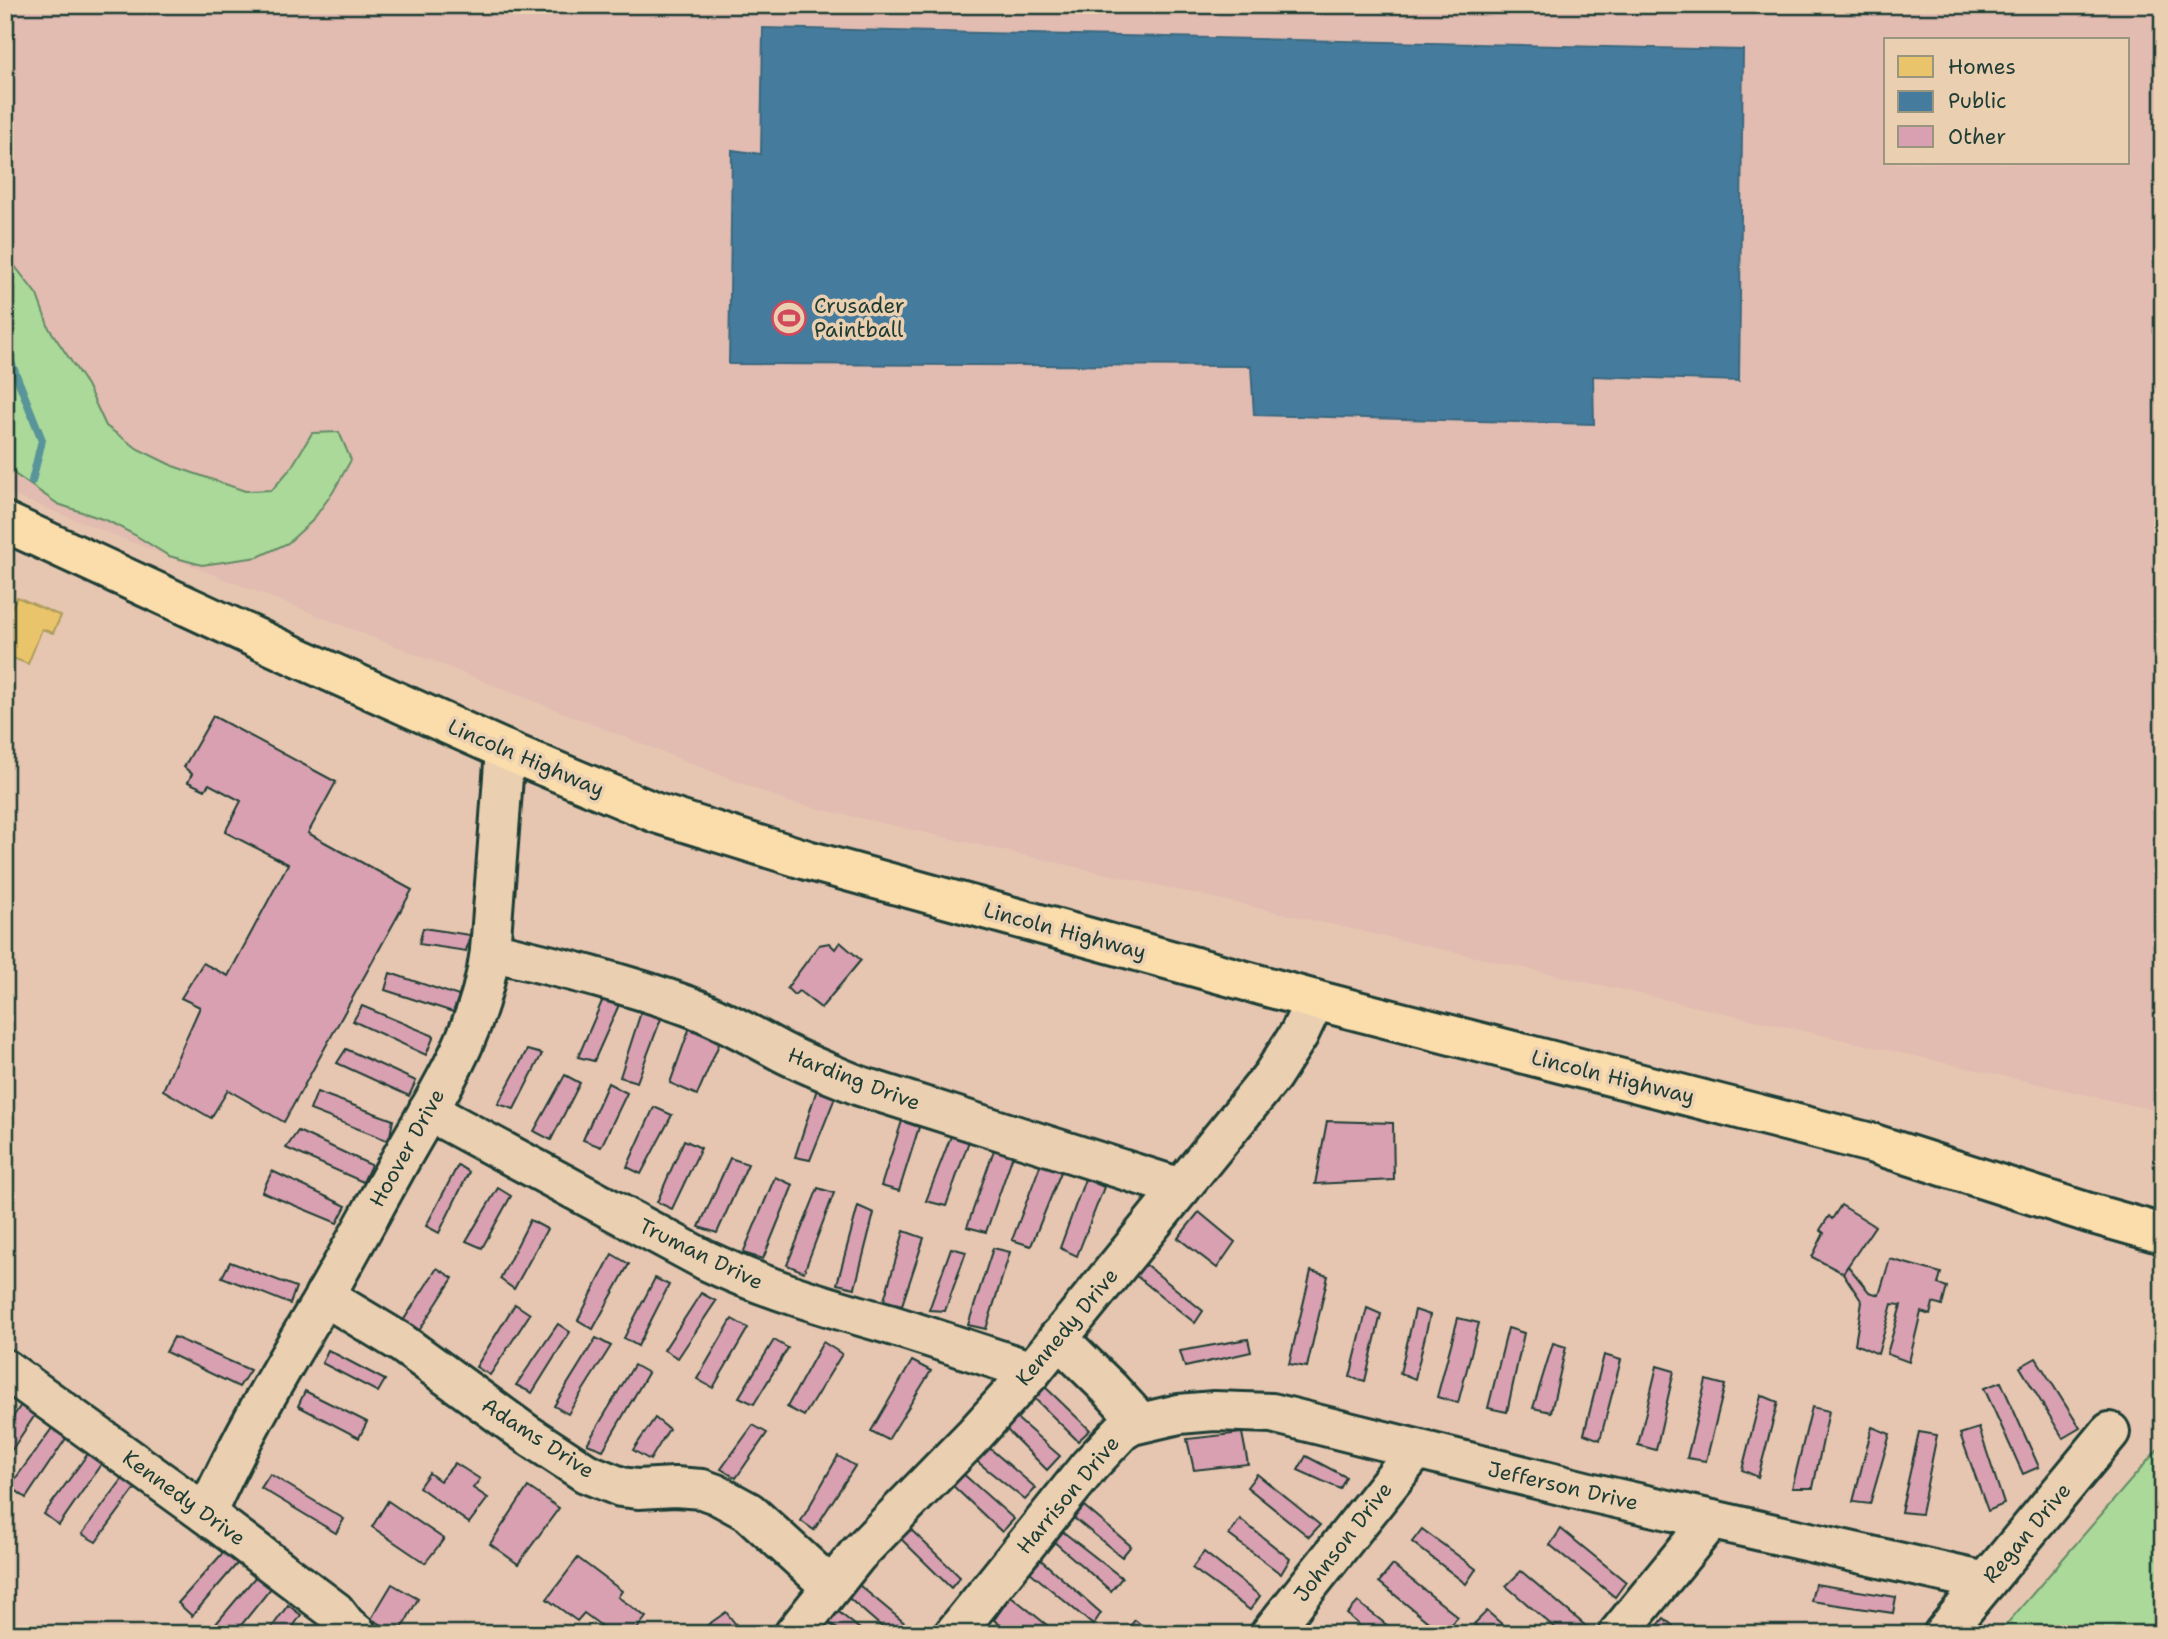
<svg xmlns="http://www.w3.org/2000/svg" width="2168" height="1639" font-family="'Shantell Sans',sans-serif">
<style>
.built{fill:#e2bbb1;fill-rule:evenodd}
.green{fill:#aad999;stroke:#648b66;stroke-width:2}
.homes{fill:#e9c46a;stroke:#ac9c5a;stroke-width:2}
.public{fill:#457b9d;stroke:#3a687e;stroke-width:2}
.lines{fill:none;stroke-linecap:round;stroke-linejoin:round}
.stream{stroke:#599499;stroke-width:8}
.building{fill:#d8a0b1;stroke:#1f3d34;stroke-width:2}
.minor-casing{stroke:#1f3d34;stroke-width:44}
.major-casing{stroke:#1f3d34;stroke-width:44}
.minor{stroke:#ead0b1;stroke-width:38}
.major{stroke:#faddab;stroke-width:38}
.labels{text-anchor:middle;stroke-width:7;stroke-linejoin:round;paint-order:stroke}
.poi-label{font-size:21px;fill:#1f3d34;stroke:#ead0b1;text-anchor:start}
.street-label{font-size:21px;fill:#1f3d34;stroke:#ead0b1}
</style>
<rect width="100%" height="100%" fill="#e6c6b1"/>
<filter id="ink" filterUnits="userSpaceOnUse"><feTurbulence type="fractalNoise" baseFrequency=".0143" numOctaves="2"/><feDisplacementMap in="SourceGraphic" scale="14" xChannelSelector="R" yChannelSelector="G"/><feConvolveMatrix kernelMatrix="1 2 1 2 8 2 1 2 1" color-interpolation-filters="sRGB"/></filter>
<g filter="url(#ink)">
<path class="built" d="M5,5h2158v1107l-1374,-310 -784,-310zM1886,40h242v123h-242z"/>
<g class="green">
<path d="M5,248l6,13 26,34 12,33 38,57 19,41 32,23 35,17 72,25 27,-1 19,-22 21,-35 27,-1 12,28 -18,32 -21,29 -24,22 -30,14 -56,8 -33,-9 -34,-21 -27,-14 -50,-17 -42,-29 -11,-14z"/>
<path d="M2163,1443v191h-165z"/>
</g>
<path class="homes" d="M17,597l44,19 -8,17 -11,-4 -14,35 -23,-9v-35z"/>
<path class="public" d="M763,28l980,22 -4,331 -146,-5 1,48 -340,-9 -3,-49 -522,-2 3,-214 29,4z"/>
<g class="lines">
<path class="stream" d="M5,347l37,93 -10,41"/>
</g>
<g class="building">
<path d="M213,716l123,66 -28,51 104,57 -128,232 -56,-32 -17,28 -48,-28 37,-83 -19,-9 22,-35 25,13 60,-112 -63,-32 16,-31 -32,-17 -4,6 -17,-8 4,-8 -8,-7z"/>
<path d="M423,928l47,7 -4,16 -47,-7z"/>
<path d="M840,942l21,18 -40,48 -22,-17 -5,4 -7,-7 32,-43 10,-2 6,6z"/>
<path d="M390,973l69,23 -6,16 -68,-22z"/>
<path d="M606,992l16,6 -28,63 -16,-4z"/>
<path d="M362,1006l72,30 -8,19 -73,-34z"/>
<path d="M642,1009l20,7 -25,66 -17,-5z"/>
<path d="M690,1027l30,15 -23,53 -27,-12z"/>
<path d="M346,1049l70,32 -7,15 -72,-33z"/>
<path d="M527,1050l15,4 -28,55 -16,-5z"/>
<path d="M565,1075l15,8 -29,57 -17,-9z"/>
<path d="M608,1083l19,10 -26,54 -18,-7z"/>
<path d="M817,1089l19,6 -26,65 -15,-3z"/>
<path d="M317,1092l76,28 -4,21 -79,-31z"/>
<path d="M654,1107l18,8 -31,59 -14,-7z"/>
<path d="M902,1121l17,6 -20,64 -18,-5z"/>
<path d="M1327,1121l66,2 1,57 -79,4z"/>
<path d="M298,1131l73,34 -8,17 -77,-34z"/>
<path d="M951,1136l18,5 -23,65 -20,-5z"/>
<path d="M684,1140l17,8 -29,61 -15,-7z"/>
<path d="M995,1147l18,8 -27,77 -19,-5z"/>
<path d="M730,1158l18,6 -31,69 -18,-6z"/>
<path d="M1041,1163l20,9 -30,74 -19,-6z"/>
<path d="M458,1165l11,7 -30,61 -13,-7z"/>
<path d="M272,1171l74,35 -9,17 -75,-31z"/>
<path d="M775,1177l18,8 -30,74 -20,-6z"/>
<path d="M1085,1179l19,8 -27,69 -17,-8z"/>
<path d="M498,1188l13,8 -29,52 -16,-7z"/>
<path d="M818,1188l16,5 -30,79 -17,-7z"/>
<path d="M1841,1205l34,21 -32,47 -31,-16 12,-24 -4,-3 9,-14 3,3z"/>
<path d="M858,1206l16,7 -19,75 -18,-4z"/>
<path d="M1199,1212l36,30 -18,26 -39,-30z"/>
<path d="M530,1220l17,9 -33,60 -14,-10z"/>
<path d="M904,1231l20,7 -22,67 -18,-5z"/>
<path d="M951,1248l15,4 -21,59 -16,-1z"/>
<path d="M993,1248l17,4 -24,77 -18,-4z"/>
<path d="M612,1254l17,10 -36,65 -15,-9z"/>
<path d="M1890,1259l51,14 -3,11 9,3 -5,19 -9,-3 -3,12 -9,-3 -12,50 -22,-8 14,-49 -9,-1 -14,50 -23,-10 7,-42 -19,-29 5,-7 21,26 10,3z"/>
<path d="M230,1262l66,25 -6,17 -68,-27z"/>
<path d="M1145,1264l58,47 -8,12 -60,-48z"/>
<path d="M437,1268l16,10 -36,56 -16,-10z"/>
<path d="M1311,1271l17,5 -21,91 -18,-3z"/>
<path d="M655,1278l14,7 -31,61 -14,-8z"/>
<path d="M701,1293l15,8 -38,57 -14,-8z"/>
<path d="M515,1304l15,10 -40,61 -14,-8z"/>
<path d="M1367,1308l14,6 -16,67 -15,-4z"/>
<path d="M1415,1310l15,5 -15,64 -15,-6z"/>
<path d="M1458,1318l21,5 -21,80 -21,-6z"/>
<path d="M732,1319l16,9 -35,60 -16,-9z"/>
<path d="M558,1324l12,8 -38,61 -16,-8z"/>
<path d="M1508,1328l16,5 -17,79 -19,-4z"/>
<path d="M174,1337l76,33 -11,17 -73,-35z"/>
<path d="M596,1338l15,8 -43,68 -14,-8z"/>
<path d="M1248,1339l3,13 -66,15 -5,-16z"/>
<path d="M774,1340l14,8 -34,56 -15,-7z"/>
<path d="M823,1342l19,12 -38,62 -17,-9z"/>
<path d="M1553,1343l13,4 -15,65 -18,-4z"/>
<path d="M328,1350l57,30 -7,12 -56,-29z"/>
<path d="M1604,1355l17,5 -21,80 -16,-6z"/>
<path d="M2036,1358l44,70 -17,10 -43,-71z"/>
<path d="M912,1361l19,10 -43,69 -17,-9z"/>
<path d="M634,1365l14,8 -45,77 -16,-6z"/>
<path d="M1657,1366l17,5 -18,79 -18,-5z"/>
<path d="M1706,1380l19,5 -19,76 -19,-3z"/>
<path d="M2001,1382l38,85 -16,7 -39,-86z"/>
<path d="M1041,1383l49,47 -12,11 -47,-46z"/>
<path d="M305,1391l62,31 -8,16 -61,-32z"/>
<path d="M1761,1395l17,7 -20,75 -16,-7z"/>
<path d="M25,1399l14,10 -34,51v-31z"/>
<path d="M1812,1407l17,4 -16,77h-21z"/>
<path d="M1013,1415l47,41 -13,14 -43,-43z"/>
<path d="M655,1418l14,11 -19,31 -17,-10z"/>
<path d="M58,1420l13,11 -45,67 -16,-12z"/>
<path d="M753,1425l14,8 -31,45 -15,-9z"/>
<path d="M1872,1427l18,7 -20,70 -17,-2z"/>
<path d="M1979,1428l25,76 -16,7 -28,-77z"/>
<path d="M1919,1432l18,3 -16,79 -20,-2z"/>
<path d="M1242,1433l6,31 -54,6 -7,-31z"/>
<path d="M980,1440l56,48 -11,12 -56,-45z"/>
<path d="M92,1448l14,9 -47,68 -15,-11z"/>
<path d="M838,1456l17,10 -41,64 -13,-9z"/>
<path d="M1306,1456l40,21 -6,12 -42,-19z"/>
<path d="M455,1463l25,16 -7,9 15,10 -19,25 -50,-36 10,-14 11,8z"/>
<path d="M961,1472l53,47 -12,13 -52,-49z"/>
<path d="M270,1474l74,45 -8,14 -75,-45z"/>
<path d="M1257,1474l63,51 -11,12 -62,-50z"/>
<path d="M124,1477l14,8 -42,57 -14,-8z"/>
<path d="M528,1487l31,21 -41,56 -28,-20z"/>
<path d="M388,1501l56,38 -19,24 -53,-36z"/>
<path d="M1084,1506l47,40 -9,11 -48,-39z"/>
<path d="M1240,1519l50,40 -9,15 -52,-39z"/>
<path d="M904,1523l56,54 -9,11 -56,-55z"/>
<path d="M1422,1529l54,40 -10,15 -54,-42z"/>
<path d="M1561,1529l65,53 -11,15 -65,-52z"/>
<path d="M1062,1531l60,47 -11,13 -58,-50z"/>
<path d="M229,1546l13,12 -50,58 -14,-13z"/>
<path d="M1204,1552l56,44 -10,14 -58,-42z"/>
<path d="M578,1558l44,33 -4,6 28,20 -13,17h-23l1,-1 -27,-20 -7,8 -30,-22z"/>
<path d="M1041,1560l60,53 -8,12 -63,-53z"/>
<path d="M1393,1565l65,52 -15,17 -64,-52z"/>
<path d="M1521,1571l66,56 -5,7h-20l-56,-48z"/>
<path d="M257,1575l15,12 -38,47h-22l-3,-2z"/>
<path d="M853,1580l60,50 -3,4h-20l-47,-41z"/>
<path d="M392,1584l26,15 -19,35 -28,-15z"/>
<path d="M1815,1584l81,13 -3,16 -82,-12z"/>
<path d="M1011,1596l47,38h-47l-17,-14z"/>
<path d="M1358,1602l40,32h-29l-22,-20z"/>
<path d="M288,1605l13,10 -13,19h-21z"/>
<path d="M835,1609l31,25h-22l-17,-13z"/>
<path d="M1487,1611l26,23h-27l-12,-10z"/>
<path d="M726,1612l11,14 -10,8h-32z"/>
<path d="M1664,1618l18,16 -30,-1z"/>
<path d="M1135,1620l18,14h-29z"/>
</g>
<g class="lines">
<g class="minor-casing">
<g id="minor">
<path d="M490,951c68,16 135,32 201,56 32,12 61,29 91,45 25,13 52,23 78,34l321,102"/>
<path d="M428,1111l277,149c59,28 120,46 183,64 48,15 96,31 144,47"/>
<path d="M324,1296l76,46 128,93 58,38 35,14 17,2 37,-2 27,2 14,5 33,18 81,74"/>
<path d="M1058,1338l52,51 30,33"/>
<path d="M5,1369l201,145 129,97 11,14 11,9"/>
<path d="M206,1514c34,-75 75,-145 117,-215 26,-45 50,-90 75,-135 39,-70 82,-131 92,-213l15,-201"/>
<path d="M794,1634l63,-79 118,-121 57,-63 240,-295 27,-42 16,-34"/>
<path d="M954,1634l135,-168 33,-35 10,-6 47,-11 35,-3 58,2 317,79 397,90"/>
<path d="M1270,1634l146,-184"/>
<path d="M1618,1634l93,-114"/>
<path d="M1943,1634l167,-202"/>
</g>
</g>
<g class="major-casing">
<path id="major" d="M5,522l290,134 210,94 151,63 151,47 508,140 556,143 218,70 74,21"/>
</g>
<use href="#minor" class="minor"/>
<use href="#major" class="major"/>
</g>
</g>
<defs>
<g id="stadium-ring" transform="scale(1.75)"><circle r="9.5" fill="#ead0b1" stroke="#d1495b" stroke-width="1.5"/><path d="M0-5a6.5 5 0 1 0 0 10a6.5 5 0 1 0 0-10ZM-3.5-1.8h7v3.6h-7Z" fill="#d1495b"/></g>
</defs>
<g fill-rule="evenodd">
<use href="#stadium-ring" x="789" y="318"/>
</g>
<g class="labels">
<g class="poi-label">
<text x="814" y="313">Crusader<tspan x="814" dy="24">Paintball</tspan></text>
</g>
<g class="street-label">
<text transform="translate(526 758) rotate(23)" y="7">Lincoln Highway</text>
<text transform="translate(1065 931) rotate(15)" y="7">Lincoln Highway</text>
<text transform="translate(1613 1077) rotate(14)" y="7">Lincoln Highway</text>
<text transform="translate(854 1079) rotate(21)" y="7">Harding Drive</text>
<text transform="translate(407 1148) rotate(-61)" y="7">Hoover Drive</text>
<text transform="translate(701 1254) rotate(26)" y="7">Truman Drive</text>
<text transform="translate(1067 1327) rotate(-50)" y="7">Kennedy Drive</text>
<text transform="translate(538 1438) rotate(33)" y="7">Adams Drive</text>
<text transform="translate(1563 1486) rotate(13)" y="7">Jefferson Drive</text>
<text transform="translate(1068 1495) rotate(-50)" y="7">Harrison Drive</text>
<text transform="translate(184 1498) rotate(36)" y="7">Kennedy Drive</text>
<text transform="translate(2027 1533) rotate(-50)" y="7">Regan Drive</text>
<text transform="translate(1343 1542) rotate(-52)" y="7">Johnson Drive</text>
</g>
</g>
<rect width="2168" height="1639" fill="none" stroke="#ead0b1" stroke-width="28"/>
<rect x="14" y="14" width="2140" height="1611" fill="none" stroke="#1f3d34" stroke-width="2.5" filter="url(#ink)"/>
<rect x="1884" y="38" width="245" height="126" fill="#ead0b1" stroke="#99957f" stroke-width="2"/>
<rect x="1898" y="56" width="35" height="21" fill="#e9c46a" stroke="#99957f" stroke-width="2"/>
<text x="1948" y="74" font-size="21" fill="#1f3d34">Homes</text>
<rect x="1898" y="91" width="35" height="21" fill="#457b9d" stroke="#99957f" stroke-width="2"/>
<text x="1948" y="108" font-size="21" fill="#1f3d34">Public</text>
<rect x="1898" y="126" width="35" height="21" fill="#d8a0b1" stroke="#99957f" stroke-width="2"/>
<text x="1948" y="144" font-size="21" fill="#1f3d34">Other</text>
</svg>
